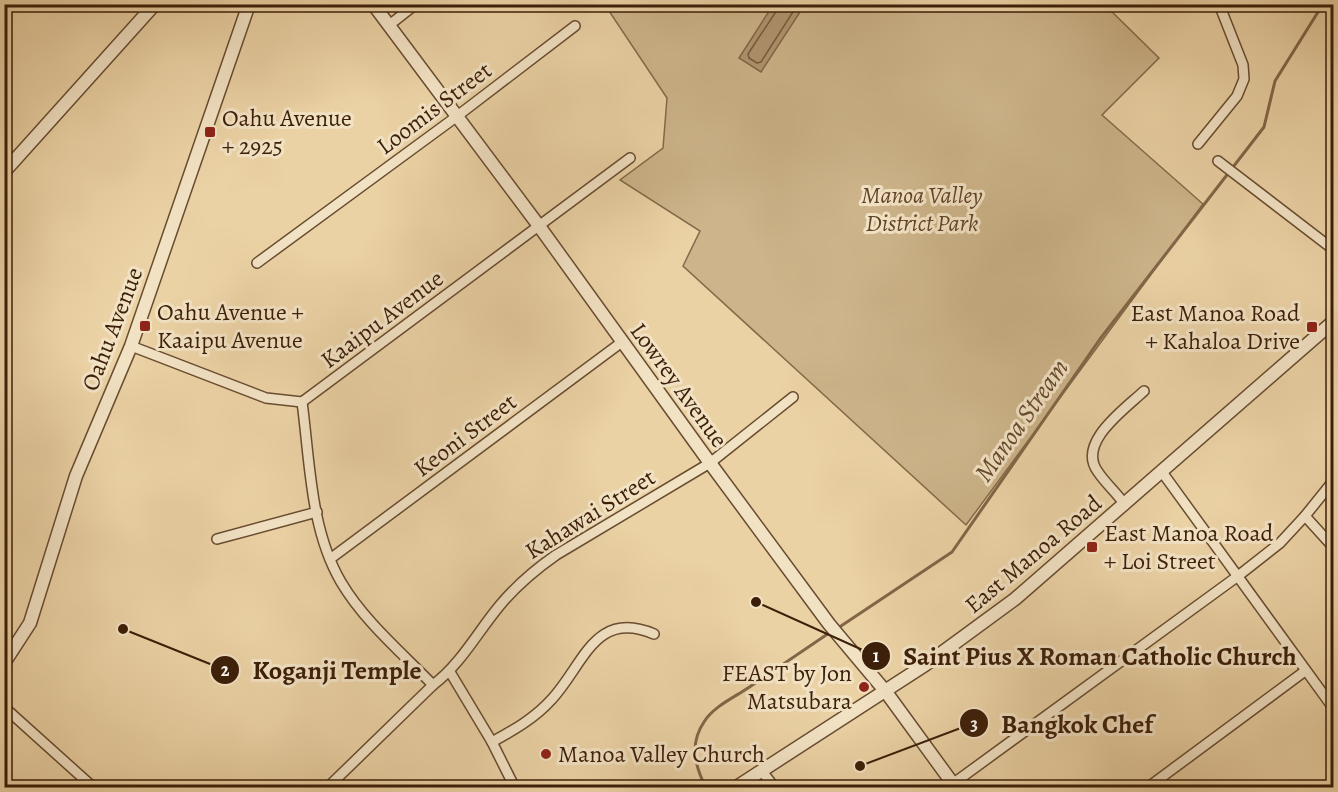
<svg xmlns="http://www.w3.org/2000/svg" width="1338" height="792" font-family="Alegreya,serif">
<style>
.green{fill:#cdb48a;stroke:#846a4a;stroke-width:1.5}
.water{fill:#b09570;stroke:#826647;stroke-width:1.5}
.lines{fill:none;stroke-linecap:round;stroke-linejoin:round}
.shore{stroke:#765a3c;stroke-width:1.5}
.stream{stroke:#826647;stroke-width:3}
.minor-casing{stroke:#684c30;stroke-width:12}
.tertiary-casing{stroke:#684c30;stroke-width:15}
.minor{stroke:#f2e2c4;stroke-width:9}
.tertiary{stroke:#f2e2c4;stroke-width:12}
.poi-dot{fill:#8f2418;stroke:#f2e2c4;stroke-width:2}
.labels{text-anchor:middle;stroke-width:6;stroke-linejoin:round;paint-order:stroke}
.street-label{font-size:24px;fill:#3c1f09;stroke:#f2e2c4}
.poi-label{font-size:24px;fill:#3c1f09;stroke:#f2e2c4;text-anchor:start}
.park-label{font-size:24px;font-style:italic;fill:#604429;stroke:#f2e2c4}
.water-label{font-size:26px;font-style:italic;fill:#65482d;stroke:#f2e2c4}
.leader{fill:none;stroke:#3c1f09;stroke-width:2}
.callout-dot{fill:#3c1f09;stroke:#f2e2c4;stroke-width:2}
.mark-label{font-size:18px;text-anchor:middle;font-weight:bold;fill:#fff}
.callout-label{font-size:26px;text-anchor:middle;font-weight:bold;fill:#3c1f09;stroke:#f2e2c4;stroke-width:6;stroke-linejoin:round;paint-order:stroke}
</style>
<rect width="100%" height="100%" fill="#ebd2a5"/>
<filter id="stains"><feTurbulence type="fractalNoise" baseFrequency=".00333" numOctaves="4"/><feColorMatrix values="0 0 0 0 .2 0 0 0 0 .09 0 0 0 0 .02 0 0 0 .5 -.17"/></filter>
<radialGradient id="worn" r=".72"><stop offset=".6" stop-color="#630" stop-opacity="0"/><stop offset="1" stop-color="#630" stop-opacity=".3"/></radialGradient>
<path class="green" d="M605,5h500l54,53 -57,57 101,89 -237,321 -283,-259 17,-35 -80,-51 43,-32 4,-50z"/>
<path class="water" d="M773,5h28l3,1 -43,66 -22,-14z"/>
<g class="lines">
<path class="shore" d="M778,4l-1,6 -29,44 1,4 8,5 4,-1 37,-58"/>
<g class="stream">
<path d="M838,628l114,-76 148,-213 164,-212 11,-46 48,-77"/>
<path d="M706,788c-11,-22 -17,-44 -2,-66 9,-15 29,-24 44,-34 28,-19 56,-38 84,-57"/>
</g>
<g class="minor-casing">
<g id="minor">
<path d="M388,26l28,-22"/>
<path d="M1198,144l39,-48 7,-17 -1,-14 -24,-61"/>
<path d="M1218,161l116,89"/>
<path d="M257,263l199,-146 119,-91"/>
<path d="M131,346l135,52 36,4 328,-244"/>
<path d="M302,402c8,59 8,127 39,180 23,39 61,71 92,103"/>
<path d="M1162,472l172,237"/>
<path d="M1125,505c-8,-12 -19,-21 -27,-33 -22,-29 27,-63 46,-81"/>
<path d="M1305,516l29,32"/>
<path d="M217,539l100,-27"/>
<path d="M330,559l292,-217"/>
<path d="M450,672l42,70 23,46"/>
<path d="M4,707l90,81"/>
<path d="M492,742c22,-12 43,-24 60,-43 32,-35 43,-90 102,-65"/>
<path d="M761,770l14,18"/>
<path d="M327,788l106,-103c29,-22 45,-54 68,-81 16,-19 35,-35 55,-49l154,-92 83,-66"/>
<path d="M947,788l291,-212 42,-33 25,-27 29,-36"/>
<path d="M1147,788l158,-117"/>
</g>
</g>
<g class="tertiary-casing">
<g id="tertiary">
<path d="M373,4l166,222 171,237 119,161 57,68 70,96"/>
<path d="M4,172l151,-168"/>
<path d="M4,663l26,-40 46,-147 55,-130 118,-342"/>
<path d="M735,788l190,-123 90,-66 319,-278"/>
</g>
</g>
<use href="#minor" class="minor"/>
<use href="#tertiary" class="tertiary"/>
</g>
<g class="poi-dot">
<rect x="204" y="126" width="12" height="12" rx="3"/>
<rect x="139" y="320" width="12" height="12" rx="3"/>
<rect x="1306" y="321" width="12" height="12" rx="3"/>
<rect x="1086" y="541" width="12" height="12" rx="3"/>
<circle cx="864" cy="687" r="6"/>
<circle cx="546" cy="754" r="6"/>
</g>
<g class="labels">
<g class="street-label">
<text transform="translate(434 108) rotate(-37)" y="8">Loomis Street</text>
<text transform="translate(382 319) rotate(-37)" y="8">Kaaipu Avenue</text>
<text transform="translate(112 329) rotate(-69)" y="8">Oahu Avenue</text>
<text transform="translate(679 385) rotate(54)" y="8">Lowrey Avenue</text>
<text transform="translate(465 435) rotate(-37)" y="8">Keoni Street</text>
<text transform="translate(590 514) rotate(-32)" y="8">Kahawai Street</text>
<text transform="translate(1033 554) rotate(-40)" y="8">East Manoa Road</text>
</g>
<g class="poi-label">
<text x="222" y="126">Oahu Avenue<tspan x="222" dy="28">+ 2925</tspan></text>
<text x="157" y="320">Oahu Avenue +<tspan x="157" dy="28">Kaaipu Avenue</tspan></text>
<text x="1300" y="321" text-anchor="end">East Manoa Road<tspan x="1300" dy="28">+ Kahaloa Drive</tspan></text>
<text x="1104" y="541">East Manoa Road<tspan x="1104" dy="28">+ Loi Street</tspan></text>
<text x="852" y="681" text-anchor="end">FEAST by Jon<tspan x="852" dy="28">Matsubara</tspan></text>
<text x="558" y="762">Manoa Valley Church</text>
</g>
<g class="park-label">
<text x="922" y="203">Manoa Valley<tspan x="922" dy="28">District Park</tspan></text>
</g>
<g class="water-label">
<text transform="translate(1021 420) rotate(-55)" y="9">Manoa Stream</text>
</g>
</g>
<path class="leader" d="M756 602L876 656M123 629L225 670M860 766L974 723"/>
<g class="callout-dot">
<circle cx="756" cy="602" r="6"/>
<circle cx="123" cy="629" r="6"/>
<circle cx="860" cy="766" r="6"/>
<circle cx="876" cy="656" r="15"/>
<circle cx="225" cy="670" r="15"/>
<circle cx="974" cy="723" r="15"/>
</g>
<g class="mark-label">
<text x="876" y="662">1</text>
<text x="225" y="676">2</text>
<text x="974" y="730">3</text>
</g>
<g class="callout-label">
<text x="1100" y="665">Saint Pius X Roman Catholic Church</text>
<text x="337" y="679">Koganji Temple</text>
<text x="1077" y="733">Bangkok Chef</text>
</g>
<rect width="1338" height="792" fill="none" stroke="#ebd2a5" stroke-width="24"/>
<rect x="6" y="6" width="1326" height="780" fill="none" stroke="#3c1f09" stroke-width="3"/>
<rect x="12" y="12" width="1314" height="768" fill="none" stroke="#3c1f09" stroke-width="1.5"/>
<rect width="100%" height="100%" filter="url(#stains)"/>
<rect width="100%" height="100%" fill="url(#worn)"/>
</svg>
